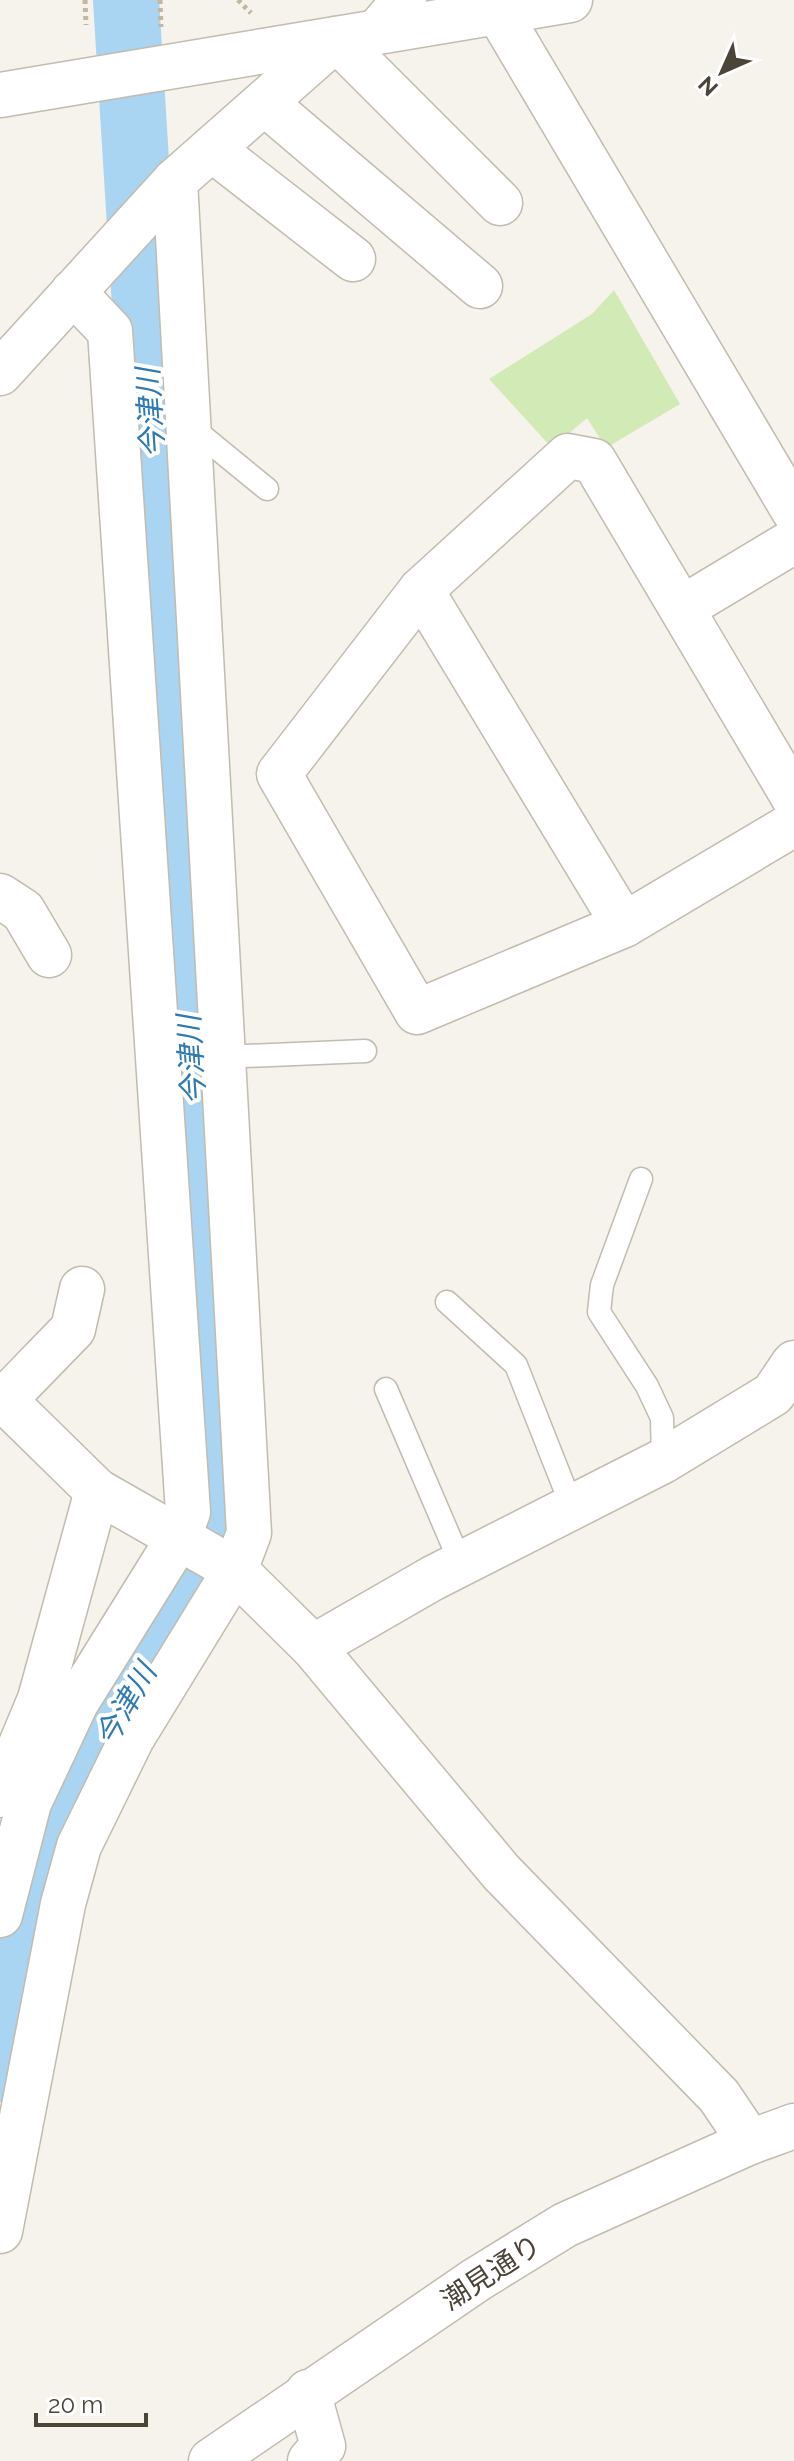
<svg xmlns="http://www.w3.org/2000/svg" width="794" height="2461" font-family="Raleway,'Noto Sans JP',sans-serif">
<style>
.green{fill:#d2eab5}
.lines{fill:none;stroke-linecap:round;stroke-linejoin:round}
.river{stroke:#a9d4f2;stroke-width:66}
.service-casing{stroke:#c2bbae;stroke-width:25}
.minor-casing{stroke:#c2bbae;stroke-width:47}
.tertiary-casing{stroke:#c2bbae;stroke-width:47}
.path{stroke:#c4b79f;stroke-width:5;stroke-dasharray:4 4;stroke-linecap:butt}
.service{stroke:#fff;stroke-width:22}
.minor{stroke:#fff;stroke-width:44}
.tertiary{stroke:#fff;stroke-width:44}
.labels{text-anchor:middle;stroke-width:8;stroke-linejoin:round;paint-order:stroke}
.street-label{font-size:28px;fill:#4b4439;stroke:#fff}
.water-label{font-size:30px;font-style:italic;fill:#2e7ab2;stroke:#fff}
</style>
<rect width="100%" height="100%" fill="#f6f3ec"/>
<path class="green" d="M614,290l66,114 -74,44 -19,-30 -35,30 -63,-69 103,-65z"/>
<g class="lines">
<path class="river" d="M0,2069l34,-167 24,-82 164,-278 -96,-1542"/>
<g class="service-casing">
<g id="service">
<path d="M190,426l77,63"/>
<path d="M223,1057l142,-6"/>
<path d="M641,1179l-39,106 -3,27 48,74 15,32 1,43"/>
<path d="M447,1302l69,63 56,142"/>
<path d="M386,1389l75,175"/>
</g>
</g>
<g class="minor-casing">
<g id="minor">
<path d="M498,12l296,499"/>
<path d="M378,31l26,-31"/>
<path d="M266,104l214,182"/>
<path d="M213,150l140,109"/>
<path d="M0,373l175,-192 161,-142 164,164"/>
<path d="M421,590l203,335"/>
<path d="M684,607l110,-66"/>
<path d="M794,798l-200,-337 -26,-5 -147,134 -142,184 138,238 207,-87 170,-101"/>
<path d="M0,896l23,15 26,44"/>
<path d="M0,1396l97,95 138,79 78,77 188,225 218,224 31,46"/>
<path d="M4,1400l69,-71 9,-40"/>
<path d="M313,1647l120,-69 230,-117 110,-67 21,-31"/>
<path d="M0,1795l40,-96 57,-208"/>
<path d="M0,1915l29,-112 47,-100 102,-164 10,-27 -78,-1181 -37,-39"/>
<path d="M0,2231l63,-327 16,-58 53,-108 103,-168 14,-37 -74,-1352"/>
<path d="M308,2392l15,54 -13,15"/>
</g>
</g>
<g class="tertiary-casing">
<g id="tertiary">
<path d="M0,95l570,-95"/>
<path d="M211,2461l265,-181 89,-55 185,-83 44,-16"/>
</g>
</g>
<g class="path">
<path d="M85,0l1,25"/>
<path d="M160,0l1,27"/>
<path d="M238,0l13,13"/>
</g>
<use href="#service" class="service"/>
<use href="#minor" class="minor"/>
<use href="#tertiary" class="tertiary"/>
</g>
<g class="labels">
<g class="street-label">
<text transform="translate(491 2272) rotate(-33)" y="10">潮見通り</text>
</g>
<g class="water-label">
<text transform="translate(151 413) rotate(-94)" y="10">今津川</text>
<text transform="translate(192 1060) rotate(-94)" y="10">今津川</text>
<text transform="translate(126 1705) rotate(-60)" y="10">今津川</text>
</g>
</g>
<g transform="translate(722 72) rotate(225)" stroke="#ffffff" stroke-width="6" paint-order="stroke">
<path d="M0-6L14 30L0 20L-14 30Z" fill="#4b4439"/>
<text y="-12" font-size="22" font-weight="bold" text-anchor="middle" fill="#4b4439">N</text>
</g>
<path d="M36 2413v12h110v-12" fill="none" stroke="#4b4439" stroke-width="4"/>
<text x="48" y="2413" font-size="24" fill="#4b4439" stroke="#ffffff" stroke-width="6" paint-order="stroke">20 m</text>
</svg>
